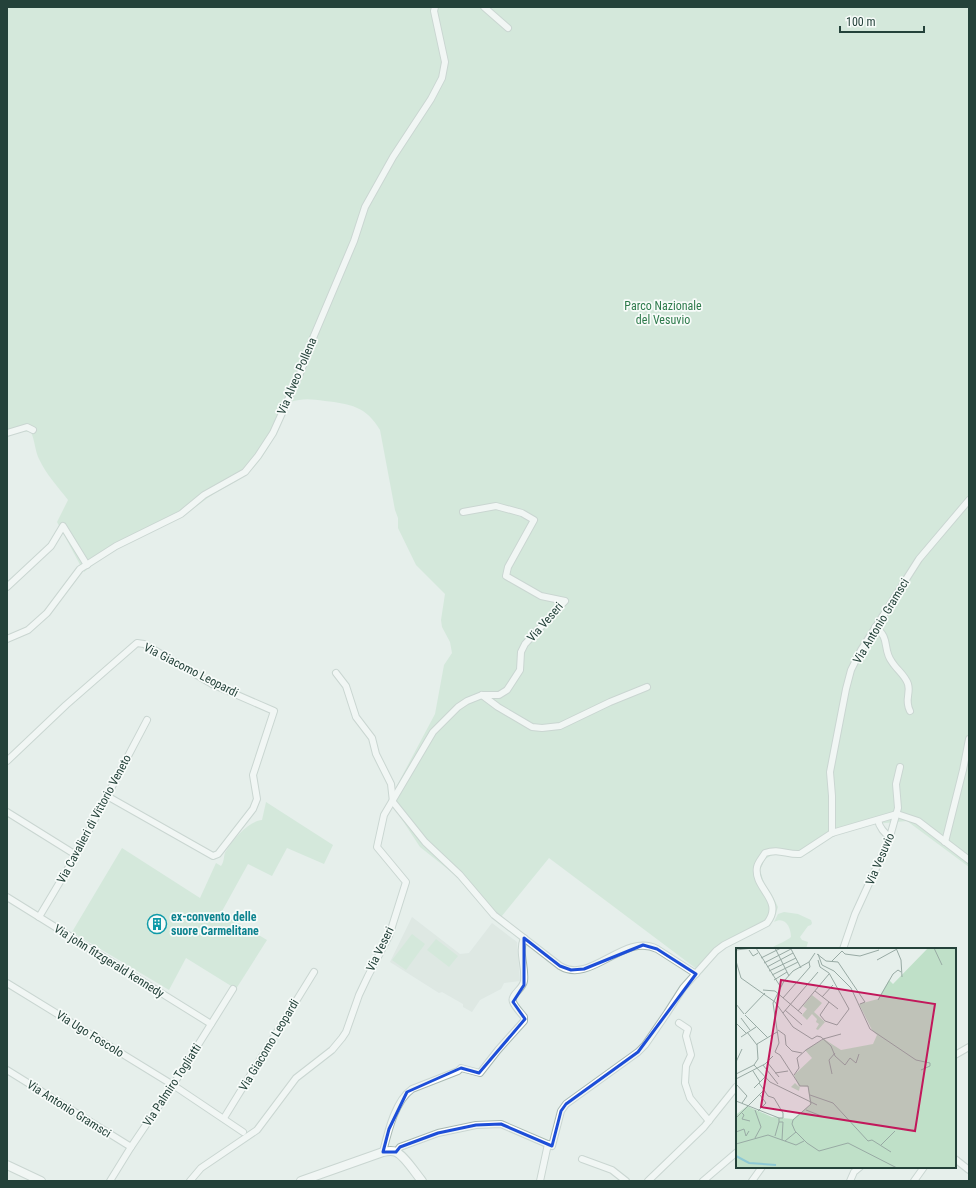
<svg xmlns="http://www.w3.org/2000/svg" width="976" height="1188" font-family="'Roboto Condensed',sans-serif">
<style>
.built{fill:#d4dfda}
.green{fill:#bfe0c8}
.lines{fill:none;stroke-linecap:round;stroke-linejoin:round}
.minor-casing{stroke:#a8b8b2;stroke-width:8}
.tertiary-casing{stroke:#a8b8b2;stroke-width:10}
.minor{stroke:#fff;stroke-width:6}
.tertiary{stroke:#fff;stroke-width:8}
.marked{fill:none;stroke:#1d4ed8;stroke-width:3;stroke-linejoin:round}
.labels{text-anchor:middle;stroke-width:3.5;stroke-linejoin:round;paint-order:stroke}
.park-label{font-size:12px;fill:#2d7a4b;stroke:#f7fbf9}
.street-label{font-size:12px;fill:#24423a;stroke:#f7fbf9}
.culture-label{font-size:12px;font-weight:bold;fill:#0d838f;stroke:#f7fbf9;text-anchor:start}
.inset-river{fill:none;stroke:#8ec9d4;stroke-width:2}
.inset-road{fill:none;stroke:#98aaa4;stroke-width:1}
.view{fill:#c2185b;fill-opacity:0.15;stroke:#c2185b;stroke-width:2}
.inset-edge{fill:none;stroke:#24423a;stroke-width:2}
</style>
<rect width="100%" height="100%" fill="#e6efeb"/>
<path class="built" d="M412,917l48,37 9,-1 23,-30 25,19 3,39 -16,2 -3,6 -21,11 -8,12 -9,-5v-3l-21,-12 -3,1 -49,-31z"/>
<g class="green">
<path d="M7,7h962v860l-62,-46 -33,3 -39,10 -26,19 -13,4 -20,-4 -11,6 -5,11 4,13 8,12 6,12 -4,12 -6,7 -36,18 -13,8 -17,21 -153,-115 -52,64 -43,-48 -34,-27 -21,-32 -6,-22 42,-79 9,-49 8,-12 -2,-11 -8,-15 -1,-7 4,-26 -29,-29 -18,-37v-10l-3,-8 -15,-80c-14,-24 -30,-26 -55,-29 -14,-2 -22,-3 -35,1 -10,21 -19,46 -35,64 -10,12 -26,19 -40,27 -11,7 -21,16 -33,23 -33,17 -69,31 -98,56l-27,-50 11,-22c-10,-13 -22,-26 -29,-41 -4,-8 -4,-18 -8,-27l-13,-1 -11,3z"/>
<path d="M266,802l67,43 -9,19 -37,-16 -15,28 -24,-12 -27,49 46,27 -31,49 -50,-31 -17,32 -97,-58 50,-84 78,50 16,-35 5,3c4,-5 2,-11 5,-15 7,-12 23,-30 36,-31z"/>
<path d="M784,912l14,2 13,6 1,3 -1,2 -3,1 -8,11 2,3 6,2 -2,7h-36c7,-5 17,-8 21,-12 0,-10 -6,-21 -17,-15l4,-8z"/>
<path d="M412,934l13,10 -19,26 -14,-10z"/>
<path d="M436,939l22,17 -9,11 -22,-17z"/>
</g>
<g class="lines">
<g class="minor-casing">
<g id="minor">
<path d="M484,7l24,21"/>
<path d="M7,433l20,-6 6,3"/>
<path d="M7,587l44,-41 12,-20 24,39"/>
<path d="M875,627c16,11 7,22 17,35 5,8 13,13 16,22 3,10 -4,15 2,27"/>
<path d="M7,639l21,-9 19,-17 33,-44 36,-23 65,-32 23,-19 41,-23 13,-16 15,-23 28,-62 12,-33 41,-97 11,-34 28,-50 38,-58 11,-21 3,-16 -11,-51 1,-4"/>
<path d="M336,673l10,13 10,31 16,21 4,16 15,30 2,18 32,40 35,33 34,40 66,51c31,19 64,-34 97,-17l39,25"/>
<path d="M482,695l16,12 34,20 10,1 18,-2 50,-24 37,-15"/>
<path d="M7,761l59,-56 71,-62 7,1 12,7 56,33 62,27 -21,64 4,24 -4,10 -35,45 -5,2 -106,-60"/>
<path d="M7,812l69,43"/>
<path d="M897,814l21,7 51,39"/>
<path d="M878,820c1,7 7,14 12,17"/>
<path d="M832,833v-37l-2,-24 16,-83 5,-19 10,-20 58,-91 50,-59"/>
<path d="M945,842l18,-72 6,-31"/>
<path d="M7,897l204,127"/>
<path d="M39,917l37,-62 71,-135"/>
<path d="M843,949l12,-35 34,-74 9,-32 -2,-24 4,-17"/>
<path d="M7,983l166,102 70,47"/>
<path d="M679,1023l9,6 -2,7 5,19 -5,11 -1,17 5,15 19,23"/>
<path d="M955,1055l14,-8"/>
<path d="M7,1070l124,77"/>
<path d="M224,1118l90,-146"/>
<path d="M383,1152c5,-20 12,-51 29,-63l46,-18 3,-3 19,5 18,-23 26,-29v-4c-3,-4 -9,-10 -11,-15 -3,-7 10,-13 11,-21 2,-14 -6,-29 0,-43"/>
<path d="M396,1152l4,-5 38,-14 38,-8 25,-1 51,22 9,-35 5,-7 72,-52 7,-7 22,-32 16,-25 33,-37 8,-6 43,-22c18,-23 -14,-34 -10,-56 1,-5 5,-9 8,-14 14,-5 22,2 35,1l32,-21 65,-19"/>
<path d="M582,1159l30,11 14,11"/>
<path d="M955,1159l14,11"/>
<path d="M110,1181l21,-34 42,-62 60,-96"/>
<path d="M190,1181l11,-13 56,-38 39,-52 36,-28 10,-12 4,-6 13,-37 9,-19 21,-40 17,-54 -29,-35 7,-32 49,-83 25,-25 9,-6 15,-6h17l8,-5 13,-20 1,-18 4,-8 40,-43 -24,-5 -35,-20 2,-9 26,-47 -12,-7 -26,-7 -33,6"/>
<path d="M540,1181l8,-37"/>
<path d="M648,1181l56,-54 32,-40"/>
<path d="M703,1181l34,-29"/>
<path d="M752,1181l10,-14"/>
<path d="M850,1181l4,-9 6,-5"/>
<path d="M914,1181l10,-14"/>
</g>
</g>
<g class="tertiary-casing">
<g id="tertiary">
<path d="M7,1165l34,16"/>
<path d="M301,1181l82,-29c4,-1 9,-2 13,0 8,3 20,22 26,29"/>
</g>
</g>
<use href="#minor" class="minor"/>
<use href="#tertiary" class="tertiary"/>
</g>
<path d="M0 0H976V1188H0ZM524,938l36,28 11,4 13,-1 59,-24 14,4 39,25 -58,78 -72,52 -5,7 -9,35 -51,-22 -25,1 -38,8 -38,14 -4,5h-13l6,-23 18,-37 54,-24 18,5 46,-54 -12,-17 11,-17z" fill="#e6efeb" fill-opacity=".55" fill-rule="evenodd"/>
<path class="marked" d="M524,938l36,28 11,4 13,-1 59,-24 14,4 39,25 -58,78 -72,52 -5,7 -9,35 -51,-22 -25,1 -38,8 -38,14 -4,5h-13l6,-23 18,-37 54,-24 18,5 46,-54 -12,-17 11,-17z"/>
<defs>
<g id="building-ring" transform="scale(1)"><circle r="9.5" fill="#f7fbf9" stroke="#0f9aa8" stroke-width="1.5"/><path d="M-4-6H4V6H1V3H-1V6H-4ZM-2.5-4.3h1.7v1.8h-1.7ZM.8-4.3h1.7v1.8H.8ZM-2.5-1h1.7V.8h-1.7ZM.8-1h1.7V.8H.8Z" fill="#0f9aa8"/></g>
</defs>
<g fill-rule="evenodd">
<use href="#building-ring" x="157" y="924"/>
</g>
<g class="labels">
<g class="park-label">
<text x="663" y="310">Parco Nazionale<tspan x="663" dy="14">del Vesuvio</tspan></text>
</g>
<g class="street-label">
<text transform="translate(297 376) rotate(-67)" y="4">Via Alveo Pollena</text>
<text transform="translate(881 621) rotate(-59)" y="4">Via Antonio Gramsci</text>
<text transform="translate(545 622) rotate(-49)" y="4">Via Veseri</text>
<text transform="translate(191 670) rotate(27)" y="4">Via Giacomo Leopardi</text>
<text transform="translate(94 819) rotate(-62)" y="4">Via Cavalieri di Vittorio Veneto</text>
<text transform="translate(880 859) rotate(-67)" y="4">Via Vesuvio</text>
<text transform="translate(380 949) rotate(-64)" y="4">Via Veseri</text>
<text transform="translate(109 961) rotate(32)" y="4">Via john fitzgerald kennedy</text>
<text transform="translate(90 1034) rotate(32)" y="4">Via Ugo Foscolo</text>
<text transform="translate(269 1045) rotate(-59)" y="4">Via Giacomo Leopardi</text>
<text transform="translate(172 1085) rotate(-57)" y="4">Via Palmiro Togliatti</text>
<text transform="translate(69 1109) rotate(32)" y="4">Via Antonio Gramsci</text>
</g>
<g class="culture-label">
<text x="171" y="921">ex-convento delle<tspan x="171" dy="14">suore Carmelitane</tspan></text>
</g>
</g>
<g transform="translate(736 948)">
<rect width="220" height="220" fill="#e6efeb"/>
<path d="M192,0h28v220h-220l1,-54 10,-8 25,11 21,2 17,-14 -2,-18 -8,-1 -1,5 -8,-4 4,-4 4,4 -5,-12 18,-17 -7,-8 19,-11 17,11 32,-6 4,-9 -5,-5 -13,-26 19,-5 11,-19 4,4zM76,47l10,8 -8,9 11,10 -7,8 -2,-1 3,-5 -3,-2 1,-3 -5,-5 -5,6 -5,-5 5,-6 -4,-3z" fill="#bfe0c8"/>
<path class="inset-river" d="M0,208l13,7 27,2"/>
<path class="inset-road" d="M20,0l24,38M39,0l14,28M160,0l5,12 1,17M198,0l8,17M0,2l17,-2M13,2l4,6 5,-3M81,6l9,7 12,1 27,40 -5,2M82,6l4,11 12,6 17,17 19,41 46,31 14,3v3l-9,4M25,10l20,-10M82,12l2,7 9,6 20,36 -12,16 -12,-4 -5,-6 9,-13M141,12l20,-11M0,13l5,17 34,24M96,13l10,-10 3,3 15,2 19,-6M28,15l27,-14 10,19M31,19l26,-14M33,23l27,-13M36,27l26,-13M38,32l13,-8M27,42l12,1 27,23M79,43l23,18M86,49l11,-12M47,50l27,-31 -1,-5M142,52l15,-26 5,-4 3,2M39,54l18,25 19,12 5,-3 4,1 10,9 4,10 10,9 5,-7 6,5 3,-9M0,56l8,10M49,62l17,15M62,63l31,-37M47,65l35,-41M9,66l20,-21M9,67l23,23M5,70l9,12M0,75l10,10M42,82l7,5 1,10 6,6 10,2M11,84l10,13M5,89l15,-10M0,114l6,-13M31,114l12,15M18,117l16,17 47,23M18,117l4,-6 -1,-15 20,-12M27,117l15,19M17,123l7,11M39,125l13,-2M0,126l18,-9M96,126l-3,-14 6,-7M58,127l5,-7 -2,-10 9,-8 17,-11 18,-5M0,131l29,-15 8,-8M0,136l11,12 -5,7M18,140l11,-11M28,142l4,6 6,2 9,15v5h-4M74,147l23,8 35,38 4,-1 19,12M0,153l43,17v4M75,156l-3,-18h-8l-20,-31 -5,-3 4,-9 -6,-40 11,-22 9,-10 16,-9 6,-9M75,156l-18,16 -1,4 3,7 12,12 12,8 29,-8 49,25M19,162l6,17 -6,11M70,162l18,7M22,163l8,-8 -6,-8M5,164l3,3 -2,4 8,2M0,170l28,-28 -5,-7M43,174h4l-1,18M0,184l8,-3 2,7 3,-5M39,188l4,-14M49,193l11,-9M0,196l32,-9 28,10 8,-4M145,197l14,-14"/>
<path class="view" d="M45,32l154,24 -20,127 -154,-24z"/>
<rect width="220" height="220" class="inset-edge"/>
</g>
<rect width="976" height="1188" fill="none" stroke="#24423a" stroke-width="16"/>
<path d="M840 26v6h84v-6" fill="none" stroke="#24423a" stroke-width="2"/>
<text x="846" y="26" font-size="12" fill="#24423a" stroke="#f7fbf9" stroke-width="3" paint-order="stroke">100 m</text>
</svg>
